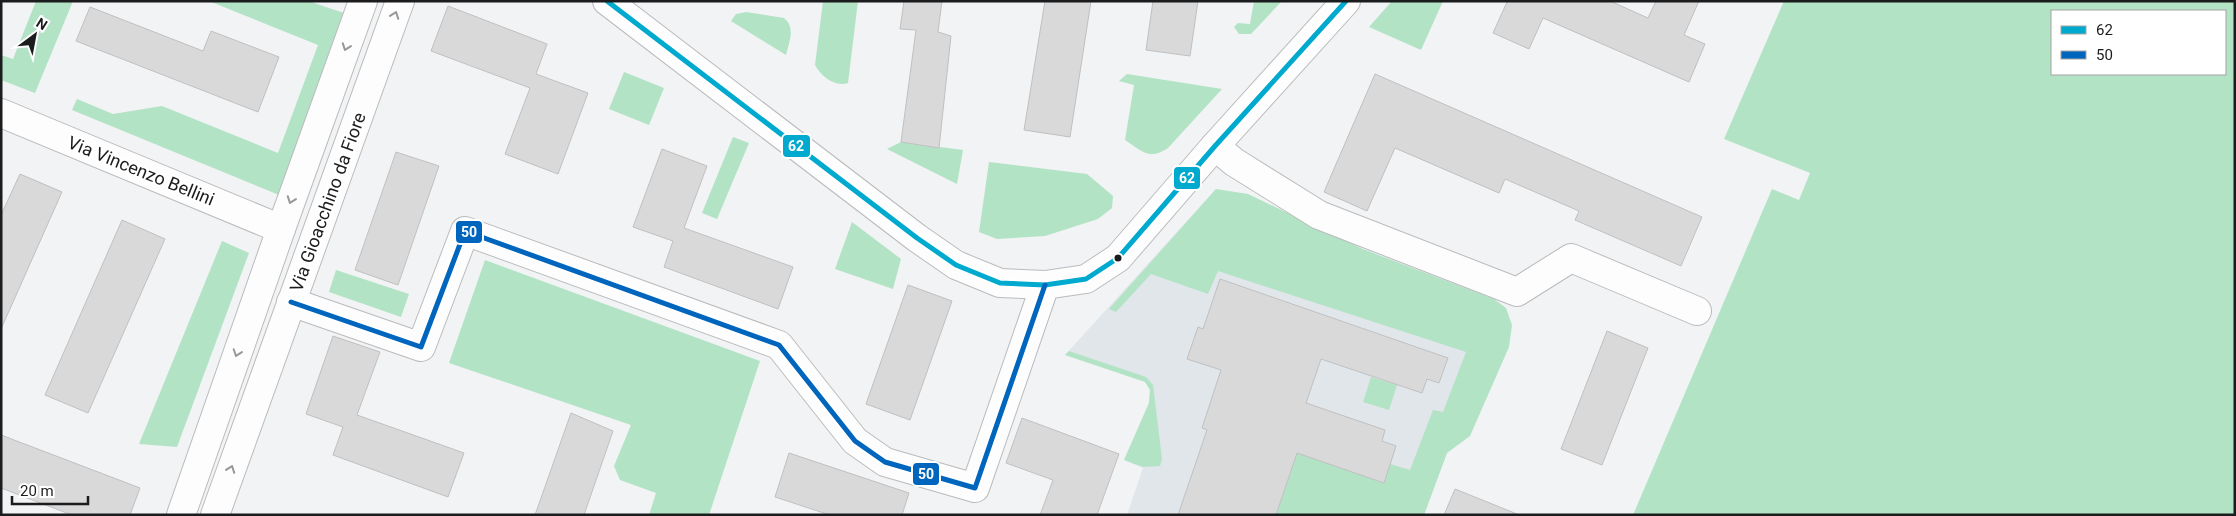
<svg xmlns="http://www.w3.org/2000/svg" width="2236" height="516" font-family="Roboto,sans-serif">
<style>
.built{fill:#e0e6ea}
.green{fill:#b3e3c5;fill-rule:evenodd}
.building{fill:#d9d9da;stroke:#c0c0c1}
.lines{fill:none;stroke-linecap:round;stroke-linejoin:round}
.minor-casing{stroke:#babbbc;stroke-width:30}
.minor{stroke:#fdfdfe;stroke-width:28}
.bus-1-casing{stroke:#fff;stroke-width:9}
.bus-2-casing{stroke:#fff;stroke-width:9}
.bus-1{stroke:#00a9ce;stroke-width:5}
.bus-2{stroke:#0065bd;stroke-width:5}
.oneway{stroke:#979899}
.bus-dot{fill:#1b1c1d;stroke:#fff;stroke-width:2}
.labels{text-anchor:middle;stroke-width:4.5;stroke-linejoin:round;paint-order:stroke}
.street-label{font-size:18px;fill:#1b1c1d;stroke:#fff}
.line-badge{stroke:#fff;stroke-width:2}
.badge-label{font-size:14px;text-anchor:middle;font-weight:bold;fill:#fff}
</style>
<rect width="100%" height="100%" fill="#f1f3f5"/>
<path class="built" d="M1216,189l281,128 -73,198h-297l16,-47 -19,-8 25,-57 1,-13 -5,-9 -80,-26z"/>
<g class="green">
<path d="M36,1h37l-38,92 -34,-13v-25l12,4z"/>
<path d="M209,1h99l39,13 -68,181 -207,-85 5,-11 36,15 49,-8 116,47 40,-108z"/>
<path d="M823,1h35l-10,82c-14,4 -26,-6 -33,-18z"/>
<path d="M1254,1h28l-31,33h-12l-5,-7 4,-4 12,1z"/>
<path d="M1392,1h51l-22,49 -52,-23z"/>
<path d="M1784,1h451v514h-602l139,-326 27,11 11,-27 -86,-34zM2052,11h173v63h-173z"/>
<path d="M746,12l38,6c12,10 5,24 2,37l-55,-34 5,-7z"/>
<path d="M624,72l40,16 -15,37 -40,-16z"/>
<path d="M1127,74l95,15 -54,59c-19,13 -26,3 -43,-8l9,-55 -15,-4z"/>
<path d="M733,137l16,6 -32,76 -15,-6z"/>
<path d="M901,142l62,8 -6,34 -70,-35z"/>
<path d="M989,162l98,12 26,22 -1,12 -14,11 -53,17 -48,3 -18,-7z"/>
<path d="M1216,189l32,5 115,55 131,50 12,9 6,17 -3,22 -39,89 -23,17 -23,62h-148l20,-60 -4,-4 92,32 6,-19 20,6 23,-60 10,2 23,-60 -248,-81 -10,23 -57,-20 -35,38 -7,-3z"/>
<path d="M852,222l49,37 -8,30 -58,-20z"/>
<path d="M222,241l27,12 -72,194 -38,-3z"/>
<path d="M485,260l275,101 -51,154h-60l7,-22 -36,-13 -6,-14 17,-41 -182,-62z"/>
<path d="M336,270l73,24 -8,23 -72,-25z"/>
<path d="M1069,351l77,26 7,8 9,74 -2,7 -17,1 -19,-7 25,-57 1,-13 -5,-8 -80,-27z"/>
<path d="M1371,377l26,8 -8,25 -26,-8z"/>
</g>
<g class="building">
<path d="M904,1h38l-4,31 13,4 -12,112 -38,-6 15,-112 -16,-1z"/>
<path d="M1045,1h46l-21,136 -46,-7z"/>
<path d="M1153,1h45l-8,55 -44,-6z"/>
<path d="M1505,1h105l38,17 8,-17h43l-15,34 21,9 -16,38 -146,-64 -14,31 -36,-16 14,-31z"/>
<path d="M448,6l99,38 -11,30 52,19 -30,81 -53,-20 25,-66 -99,-37z"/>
<path d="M90,7l113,44 8,-20 68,26 -21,55 -182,-71z"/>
<path d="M1375,74l327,143 -21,49 -106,-46 4,-9 -74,-32 -6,14 -104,-45 -28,63 -43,-19z"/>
<path d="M662,149l45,17 -23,62 109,39 -15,42 -114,-42 9,-26 -40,-14z"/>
<path d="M396,152l43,14 -41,119 -43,-15z"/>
<path d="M20,174l42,18 -61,137v-114z"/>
<path d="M122,220l43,19 -77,174 -43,-18z"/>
<path d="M1220,279l228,79 -9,25 -12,-4 -5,14 -101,-34 -15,44 79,27 -3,11 14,5 -12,37 -87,-30 -21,62h-98l29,-85 -5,-2 19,-58 -34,-11 11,-32 5,2z"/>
<path d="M908,285l44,16 -42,119 -44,-16z"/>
<path d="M1607,331l41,17 -46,117 -41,-16z"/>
<path d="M333,336l47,16 -23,63 107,38 -16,44 -115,-42 10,-28 -37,-13z"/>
<path d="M571,413l42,18 -29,84h-49z"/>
<path d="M1022,418l97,36 -22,61h-57l13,-35 -47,-17z"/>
<path d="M1,435l139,53 -10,27h-58l-71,-27z"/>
<path d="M789,453l120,40 -7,22h-72l-55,-18z"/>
<path d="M1455,489l62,25v1h-73z"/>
</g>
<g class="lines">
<g class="minor-casing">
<g id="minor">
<path d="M607,1l310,237 39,27 44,18 45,2 41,-6 32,-21 97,-112 131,-145"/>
<path d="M1,113l280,116"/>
<path d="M1215,146l19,16 85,53 198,77 54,-34 126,53"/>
<path d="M291,302l130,45 44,-116 314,114 76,96 30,21 90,26 70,-203"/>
<path d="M181,515l100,-286 82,-228"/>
<path d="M215,515l185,-514"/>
</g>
</g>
<use href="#minor" class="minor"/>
<g class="bus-1-casing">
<path id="bus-1" d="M607,1l310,237 39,27 44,18 45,2 41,-6 32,-21 97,-112 131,-145"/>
</g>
<g class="bus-2-casing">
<path id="bus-2" d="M291,302l130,45 44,-116 314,114 76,96 30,21 90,26 70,-203"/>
</g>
<use href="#bus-1" class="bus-1"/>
<use href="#bus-2" class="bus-2"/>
</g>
<defs><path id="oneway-chevron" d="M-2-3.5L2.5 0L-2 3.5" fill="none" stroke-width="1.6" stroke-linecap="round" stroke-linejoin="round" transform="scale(1.25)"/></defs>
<g class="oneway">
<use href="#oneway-chevron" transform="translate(395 15) rotate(-70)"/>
<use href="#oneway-chevron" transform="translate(346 47) rotate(110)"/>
<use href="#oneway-chevron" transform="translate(291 200) rotate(110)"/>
<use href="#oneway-chevron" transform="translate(237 353) rotate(109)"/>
<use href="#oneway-chevron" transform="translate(231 469) rotate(-70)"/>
</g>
<circle class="bus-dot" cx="1118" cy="258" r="4.5"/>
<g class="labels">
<g class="street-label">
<text transform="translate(141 171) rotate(22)" y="6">Via Vincenzo Bellini</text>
<text transform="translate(328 202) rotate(-70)" y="6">Via Gioacchino da Fiore</text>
</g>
</g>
<g class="line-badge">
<rect x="782" y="134" width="29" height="24" rx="5" fill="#00a9ce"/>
<rect x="1173" y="166" width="28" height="24" rx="5" fill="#00a9ce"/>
<rect x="455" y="220" width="28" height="24" rx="5" fill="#0065bd"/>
<rect x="912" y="462" width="28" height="24" rx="5" fill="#0065bd"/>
</g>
<g class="badge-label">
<text x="796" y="151">62</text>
<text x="1187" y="183">62</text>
<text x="469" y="237">50</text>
<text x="926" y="479">50</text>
</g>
<rect width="2236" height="516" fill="none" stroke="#1b1c1d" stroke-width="5"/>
<rect x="2051" y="10" width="175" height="65" fill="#ffffff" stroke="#a4a4a5"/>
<rect x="2061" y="26" width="25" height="8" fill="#00a9ce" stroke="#a4a4a5"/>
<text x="2096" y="35" font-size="15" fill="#1b1c1d">62</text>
<rect x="2061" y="51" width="25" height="8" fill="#0065bd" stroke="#a4a4a5"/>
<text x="2096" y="60" font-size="15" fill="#1b1c1d">50</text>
<g transform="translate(35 35) rotate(32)" stroke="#ffffff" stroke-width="4" paint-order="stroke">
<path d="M0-4L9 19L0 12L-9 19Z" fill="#1b1c1d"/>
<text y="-8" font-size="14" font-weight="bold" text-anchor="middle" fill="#1b1c1d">N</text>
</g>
<path d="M12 496v8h76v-8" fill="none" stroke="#1b1c1d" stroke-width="2.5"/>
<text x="20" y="496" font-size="15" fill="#1b1c1d" stroke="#ffffff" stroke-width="4" paint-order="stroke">20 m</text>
</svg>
